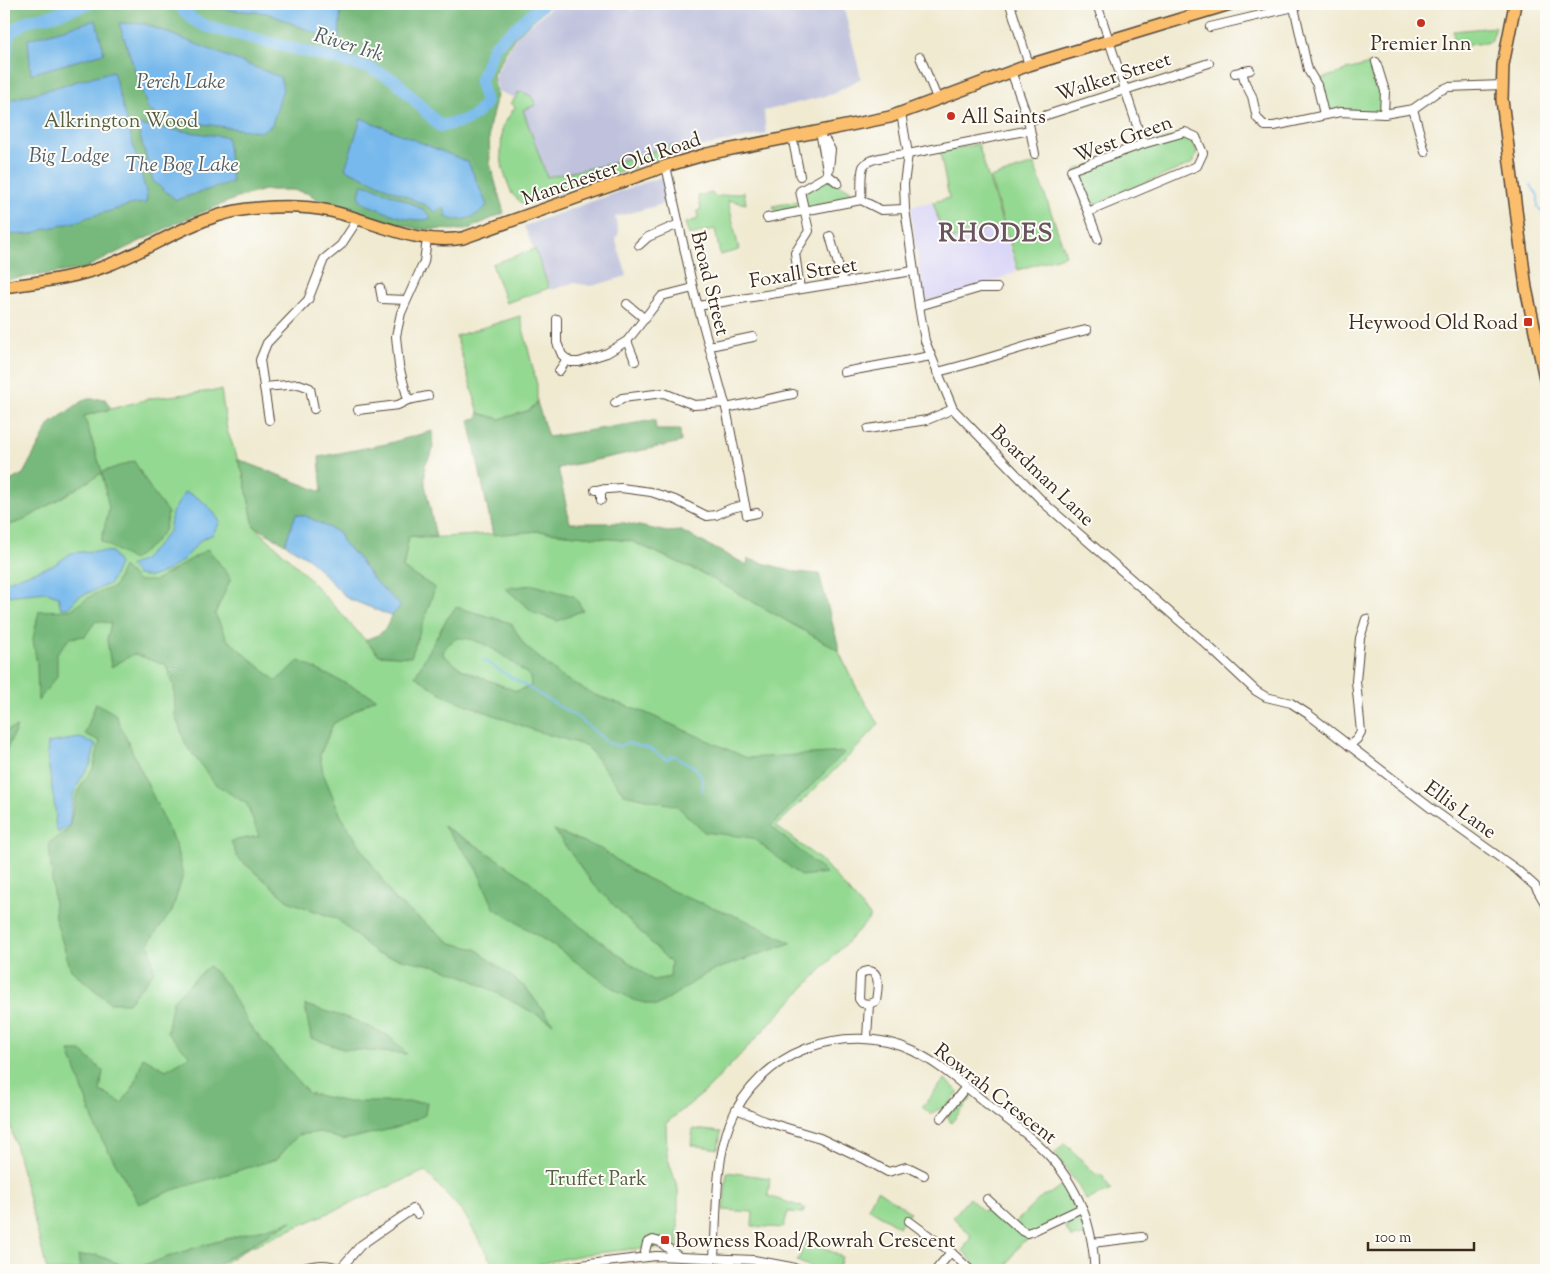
<svg xmlns="http://www.w3.org/2000/svg" width="1550" height="1274" font-family="'Sorts Mill Goudy',serif">
<style>
.built{fill:#dad6f7}
.industrial{fill:#c0c2dd}
.green{fill:#94d992;stroke:#688258}
.forest{fill:#77b97c;stroke:#59724d;fill-rule:evenodd}
.water{fill:#77b9ec;stroke:#597285}
.lines{fill:none;stroke-linecap:round;stroke-linejoin:round}
.stream{stroke:#77b9ec;stroke-width:2}
.river{stroke:#77b9ec;stroke-width:12}
.street-casing{stroke:#564739;stroke-width:10}
.primary-casing{stroke:#564739;stroke-width:14}
.street{stroke:#fff;stroke-width:8}
.primary{stroke:#fabe6d;stroke-width:11}
.poi-dot{fill:#c8321e;stroke:#fdfcf7;stroke-width:2}
.labels{text-anchor:middle;stroke-width:4;stroke-linejoin:round;paint-order:stroke}
.poi-label{font-size:20px;fill:#3b2a1e;stroke:#fdfcf7;text-anchor:start}
.street-label{font-size:20px;fill:#3b2a1e;stroke:#fdfcf7}
.park-label{font-size:20px;fill:#565f41;stroke:#fdfcf7}
.water-label{font-size:21px;font-style:italic;fill:#505c66;stroke:#fdfcf7}
.district-label{font-size:25px;font-weight:bold;letter-spacing:1px;fill:#68535e;stroke:#fdfcf7}
</style>
<rect width="100%" height="100%" fill="#fdfcf7"/>
<filter id="ink" filterUnits="userSpaceOnUse"><feTurbulence type="fractalNoise" baseFrequency=".02" numOctaves="2"/><feDisplacementMap in="SourceGraphic" scale="10" xChannelSelector="R" yChannelSelector="G"/><feConvolveMatrix kernelMatrix="1 2 1 2 8 2 1 2 1" color-interpolation-filters="sRGB"/></filter>
<filter id="wash" filterUnits="userSpaceOnUse"><feTurbulence type="fractalNoise" baseFrequency=".0096" numOctaves="4" result="noise"/><feDisplacementMap in="SourceGraphic" scale="20" xChannelSelector="R" yChannelSelector="G"/><feGaussianBlur stdDeviation="1.12" result="paint"/><feColorMatrix in="noise" values="0 0 0 0 0 0 0 0 0 0 0 0 0 0 0 0 0 1.4 0 .05"/><feComposite in="paint" operator="in"/></filter>
<g filter="url(#wash)">
<rect width="100%" height="100%" fill="#f0ead1"/>
<path class="built" d="M932,202l13,40 58,-16 14,45 -33,15 -59,16 -13,-79 -1,-17z"/>
<g class="industrial">
<path d="M555,4h71l6,7 14,-7h197l18,74 -27,16 -70,17 2,23 -93,18 -121,42 -35,-95 -19,-8 -3,-15 21,-39z"/>
<path d="M666,175l5,27 -56,15 4,17 -4,4 12,38 -35,10 -19,-3 -22,7 -27,-64z"/>
</g>
<g class="green">
<path d="M1496,27l-5,15 -36,5 -2,-16z"/>
<path d="M1371,64l3,1 9,28 -1,20 -42,-4 -14,2 -6,-32 23,-7 -1,-1z"/>
<path d="M522,92l9,4 5,9 -13,5 24,67 62,-13 65,-19 1,8 -151,52 -12,-11 -9,-24 -2,-15 1,-28 13,-20 -4,-4 7,-8 -1,-2z"/>
<path d="M1182,134l9,2 6,17 -4,10 -104,44 -14,-37z"/>
<path d="M978,144l25,81 -58,16 -12,-39 16,-4 -9,-46z"/>
<path d="M1034,164l32,91 -48,15 -28,-92z"/>
<path d="M828,178l30,17 -2,3 -50,11 -3,-17z"/>
<path d="M744,192l2,12 -18,-4 11,50 -19,5 -5,-26 -26,6 -4,-12 13,-4 -1,-8 4,-2 -3,-13 14,-3 3,4z"/>
<path d="M799,201l2,9 -21,4 -6,-5 -1,-3z"/>
<path d="M535,249l14,39 -43,15 -14,-39z"/>
<path d="M520,316l17,69v17l-7,8 -30,9 -21,-6 -23,-77z"/>
<path d="M221,390l6,40 16,43 11,53 46,43 79,86 56,-67 -32,-20 6,-32 19,2 111,-7 92,10 73,33 134,76 21,43 20,31 -27,29 -76,73 46,35 49,56 -165,174 -40,32 1,33 11,33v59l-45,1 -45,5 -40,8 -28,8h-24l-33,-58 -38,-41 -177,77 -35,22h-166l-43,-169v-574l20,-7 78,-48 -18,-56 68,-18z"/>
<path d="M945,1079l14,13c-6,7 -13,19 -23,18l-4,5 -10,-8z"/>
<path d="M966,1095l5,4 -20,24 -3,-6c3,-9 8,-18 18,-22z"/>
<path d="M693,1129l28,3 -3,17 -27,-4z"/>
<path d="M1065,1143l30,31 7,1 9,15 -25,10 -9,-16 -22,-31z"/>
<path d="M727,1172l43,6 -2,18 37,12 -2,5 -15,-1 -5,16 -31,-2 1,-14 -30,-2z"/>
<path d="M1064,1183l16,34 5,19 -14,1 -8,-15 -42,21 -18,27h-23l-17,-19 8,-15 -18,-19 16,-19 14,13 8,-3 20,19 31,-31 9,-3z"/>
<path d="M877,1190l33,22 -11,15 -31,-19z"/>
<path d="M808,1239l34,18 -4,13h-21l-20,-9z"/>
</g>
<g class="forest">
<path d="M4,4h547l-37,34 -21,37 4,20 -8,33 1,36 14,49 -38,17 -48,-1 -94,-26 -17,-10 -15,-3h-28l-27,8 -56,23 -98,48 -79,11z"/>
<path d="M85,399h20l6,10 -27,7 18,56 32,-11 19,32 15,20 -4,18 -12,14 -19,15 -32,-19 8,-32 -7,-36 -78,47 -20,7v-43l19,-10 27,-50z"/>
<path d="M537,402l11,35 107,-17 1,10h24l1,12 -123,26 12,55h55l42,9 14,-1 66,34 1,-6 48,13 23,2 19,70v6l-134,-76 -73,-33 -92,-10 -46,4 -24,-115 8,-2 2,-5 21,6 30,-9z"/>
<path d="M432,431l1,19 -8,15v19l11,53 -27,-1 -6,32 32,20 -24,69 -32,-2 -14,-15 15,-6 7,-8 4,-10 9,-10 -27,-27 -15,-21 -16,-17 -3,-8 -43,-19 -11,30 -31,-18 -11,-53 -6,-14 85,33 -3,-35 67,-13z"/>
<path d="M208,549l23,29 -16,36 12,25 49,42 23,-20 77,37 -43,26 -13,31 3,18 18,43 54,84 56,43 25,6 50,39 27,35 -85,-45 -32,-12 -59,-12 -40,-35 -47,-17 -53,-45 -6,-16 28,-5 -12,-32 -32,-20 -29,-39 -11,-30 -1,-29 -8,-21 -32,-11 -23,13 -4,-28 4,-16 -15,-2 -11,15 -15,2 -13,15v23l-19,25 -1,-36 -4,-26 6,-28 31,-1 24,-16 20,-7 9,-20 15,14h17z"/>
<path d="M534,585l40,11 9,14 -25,11 -24,-8 -29,-25z"/>
<path d="M456,607l55,16 14,23 37,31 33,18 51,18 101,45 98,-6 -74,74 55,47 -25,3 -48,-38 -49,-6 -27,-26 -53,-12 -37,-48 -54,-16 -86,-33 -32,-21 31,-56zM457,638c28,-1 52,23 73,38l1,10 -14,5 -6,-2 -48,-19 -20,-15c0,-8 8,-13 14,-17z"/>
<path d="M96,703l19,11 61,132 7,29 -11,36 -23,31 5,30 -26,31h-18l-39,-33 -16,-52 -6,-75 20,-14 7,-32 7,-15 10,-13 7,-28 -15,-7z"/>
<path d="M17,727l-13,28v-24z"/>
<path d="M443,826l34,20 51,34 52,46 73,54 17,-3 1,-14 -79,-80 -38,-53 47,19 33,23 49,24 60,23 48,24 -82,29 -52,34 -24,-6 -25,-15 -51,-37 -63,-40 -19,-43z"/>
<path d="M209,966l18,19 22,40 59,68 39,9h80l-2,13 -29,13 -53,12 -23,-8 -22,3 -21,24 -104,31 -34,14 -42,-73 -28,-80h12l22,20 -3,20 22,12 13,-19 8,-27 23,13 24,-14 -23,-23 6,-33z"/>
<path d="M305,1005l46,14 38,17 18,18 -64,-5 -32,-11z"/>
<path d="M292,1221l-85,49h-127l-2,-14 19,-1 35,14 65,-22z"/>
</g>
<g class="water">
<path d="M213,4h128l-2,39 -72,-30 -48,-4z"/>
<path d="M96,20l8,33 -73,21 -3,-35z"/>
<path d="M119,23l26,1 135,53 3,12 -11,36 -11,7 -101,-14 -12,-9z"/>
<path d="M113,71l34,124 -1,8 -12,1 -48,14 -6,3 -35,8 -13,5 -28,1v-133z"/>
<path d="M361,118l107,44 19,43c-7,11 -29,20 -41,12v-4l-2,-5 -9,4 -10,-7 -80,-36z"/>
<path d="M137,125l90,12 5,45 -56,18 -23,-19z"/>
<path d="M362,185h6c15,7 57,20 63,33 -15,8 -54,-9 -70,-16l-2,-7z"/>
<path d="M185,492c17,6 26,15 35,30l-8,13c-16,5 -16,13 -27,23 -7,7 -26,18 -36,19 -3,0 -8,-2 -12,-2l-8,-9 14,-6 13,-13 13,-16 3,-18z"/>
<path d="M296,514l10,2 33,17 3,8 16,17 15,21 28,27 -10,10 -44,-18 -39,-40 -23,-14z"/>
<path d="M92,551l20,1 7,12 -9,20 -32,13 -10,11h-7l-3,-12 -11,-4 -43,4v-12l4,-3 46,-16 17,-12z"/>
<path d="M80,738l16,6 -6,21 -9,13 -8,18 -4,30 -11,7 -3,-10 1,-8 -9,-60 1,-12z"/>
</g>
<g class="lines">
<g class="stream">
<path d="M1531,185l7,11v11l8,10"/>
<path d="M483,660l97,59 28,24 12,3 7,-3 24,6 11,8 6,2 4,-3h5l2,4c17,6 25,11 23,31"/>
</g>
<g class="river">
<path d="M178,4l14,15 13,7 165,42 26,13 44,45c22,-5 33,-4 46,-24l-6,-20 14,-36 49,-42"/>
<path d="M4,72l5,-39 20,-13 21,-4 39,-12"/>
</g>
</g>
</g>
<g filter="url(#ink)">
<g class="lines">
<g class="street-casing">
<g id="street">
<path d="M1010,4l19,61"/>
<path d="M1097,4l46,140"/>
<path d="M1210,27l84,-20 14,63 9,15 7,29"/>
<path d="M920,57l17,41"/>
<path d="M1376,62l9,29 -1,23 29,-5 24,-17 11,-5 54,-2"/>
<path d="M1011,71l17,48 7,35"/>
<path d="M1242,71l3,12 7,13 5,22 8,8h9l66,-14 44,2"/>
<path d="M1235,73l15,-3"/>
<path d="M1413,109l12,43"/>
<path d="M901,113l7,41 -4,30 1,25 14,97 6,35 28,68 93,96 159,138 51,48 10,6 25,6 17,11 124,95 84,60 19,17 11,19"/>
<path d="M1028,121l181,-58"/>
<path d="M820,131l8,44"/>
<path d="M792,136l8,40"/>
<path d="M826,141l5,9 -2,18"/>
<path d="M666,166l27,122 33,120 21,107 10,-2"/>
<path d="M861,200c1,-10 -1,-23 2,-33 4,-10 35,-12 45,-13l122,-24"/>
<path d="M1088,212l-17,-42 72,-26 42,-12 11,5 7,16 -6,13 -109,46 10,27"/>
<path d="M767,218l94,-18 20,10 24,-1"/>
<path d="M830,236l13,46"/>
<path d="M639,245l9,-8 31,-13"/>
<path d="M380,288l2,11 24,1"/>
<path d="M800,289l-5,-36 14,-22 -9,-40 28,-16 10,8"/>
<path d="M627,304l18,15"/>
<path d="M698,306l215,-35"/>
<path d="M919,306l61,-18h17"/>
<path d="M557,319v24l5,12 8,7h9l28,-9 20,-12 35,-45 31,-8"/>
<path d="M627,341l8,20"/>
<path d="M710,346l43,-9"/>
<path d="M559,371l8,-12"/>
<path d="M844,372l87,-16"/>
<path d="M937,372c51,-12 99,-31 150,-42"/>
<path d="M264,387l35,-3 11,4 4,21"/>
<path d="M408,400l-9,-34 -3,-30 5,-23 23,-51 3,-23"/>
<path d="M615,403l7,-5 42,-5 30,12 31,-2"/>
<path d="M726,408l67,-14"/>
<path d="M358,410l40,-5 10,-5 20,-4"/>
<path d="M269,420l-9,-60 7,-17 41,-43 16,-41 17,-14 17,-26"/>
<path d="M868,429l59,-9 26,-11"/>
<path d="M601,489v11"/>
<path d="M595,490l26,-2 30,4 24,8 32,16 9,-1 16,-7 13,-3"/>
<path d="M1349,746l8,-7 4,-7 -5,-51 4,-43 6,-19"/>
<path d="M867,1038l2,-34 7,-3c2,-12 6,-35 -13,-29l-3,4 -1,23 3,4 7,1"/>
<path d="M737,1109l27,12 56,17 46,22 22,12 18,-5 4,1 14,7"/>
<path d="M941,1118l25,-31"/>
<path d="M987,1199l34,31 6,3 6,-2 49,-23"/>
<path d="M909,1221l42,31 19,18"/>
<path d="M1092,1243l50,-6"/>
<path d="M644,1257l3,-14 6,-3 7,2 18,14"/>
<path d="M714,1257c3,-41 1,-96 16,-134 28,-71 115,-104 183,-72 27,13 50,34 74,53 46,35 79,57 99,114 5,17 9,35 8,52"/>
<path d="M340,1269l21,-24 52,-36 4,5"/>
<path d="M296,1270c16,-5 30,-8 46,0"/>
<path d="M553,1270l28,-5 75,-9 98,4 37,7 8,3"/>
<path d="M936,1270l15,-18"/>
</g>
</g>
<g class="primary-casing">
<g id="primary">
<path d="M1515,4l-12,61 -1,35 24,188 20,95"/>
<path d="M4,287c35,-5 73,-9 107,-23 50,-20 92,-53 148,-56 23,-2 48,-2 71,3 44,10 87,35 133,27l203,-72 41,-12 183,-37 139,-52 201,-61"/>
</g>
</g>
<use href="#street" class="street"/>
<use href="#primary" class="primary"/>
</g>
</g>
<g class="poi-dot">
<circle cx="1421" cy="23" r="5"/>
<circle cx="951" cy="116" r="5"/>
<rect x="1523" y="317" width="10" height="10" rx="2.5"/>
<rect x="660" y="1235" width="10" height="10" rx="2.5"/>
</g>
<g class="labels">
<g class="poi-label">
<text x="1421" y="50" text-anchor="middle">Premier Inn</text>
<text x="961" y="123">All Saints</text>
<text x="1518" y="329" text-anchor="end">Heywood Old Road</text>
<text x="675" y="1247">Bowness Road/Rowrah Crescent</text>
</g>
<g class="street-label">
<text transform="translate(1113 76) rotate(-18)" y="7">Walker Street</text>
<text transform="translate(1123 138) rotate(-20)" y="7">West Green</text>
<text transform="translate(611 168) rotate(-19)" y="7">Manchester Old Road</text>
<text transform="translate(803 272) rotate(-9)" y="7">Foxall Street</text>
<text transform="translate(711 283) rotate(76)" y="7">Broad Street</text>
<text transform="translate(1043 475) rotate(44)" y="7">Boardman Lane</text>
<text transform="translate(1461 809) rotate(36)" y="7">Ellis Lane</text>
<text transform="translate(996 1093) rotate(38)" y="7">Rowrah Crescent</text>
</g>
<g class="park-label">
<text x="121" y="127">Alkrington Wood</text>
<text x="596" y="1185">Truffet Park</text>
</g>
<g class="water-label">
<text transform="translate(349 44) rotate(17)" y="7">River Irk</text>
<text x="181" y="88">Perch Lake</text>
<text x="69" y="162">Big Lodge</text>
<text x="182" y="171">The Bog Lake</text>
</g>
<g class="district-label">
<text x="996" y="241">RHODES</text>
</g>
</g>
<rect width="1550" height="1274" fill="none" stroke="#fdfcf7" stroke-width="20"/>
<path d="M1368 1242v8h106v-8" fill="none" stroke="#3b2a1e" stroke-width="2.5"/>
<text x="1375" y="1242" font-size="15" fill="#3b2a1e" stroke="#fdfcf7" stroke-width="4" paint-order="stroke">100 m</text>
</svg>
